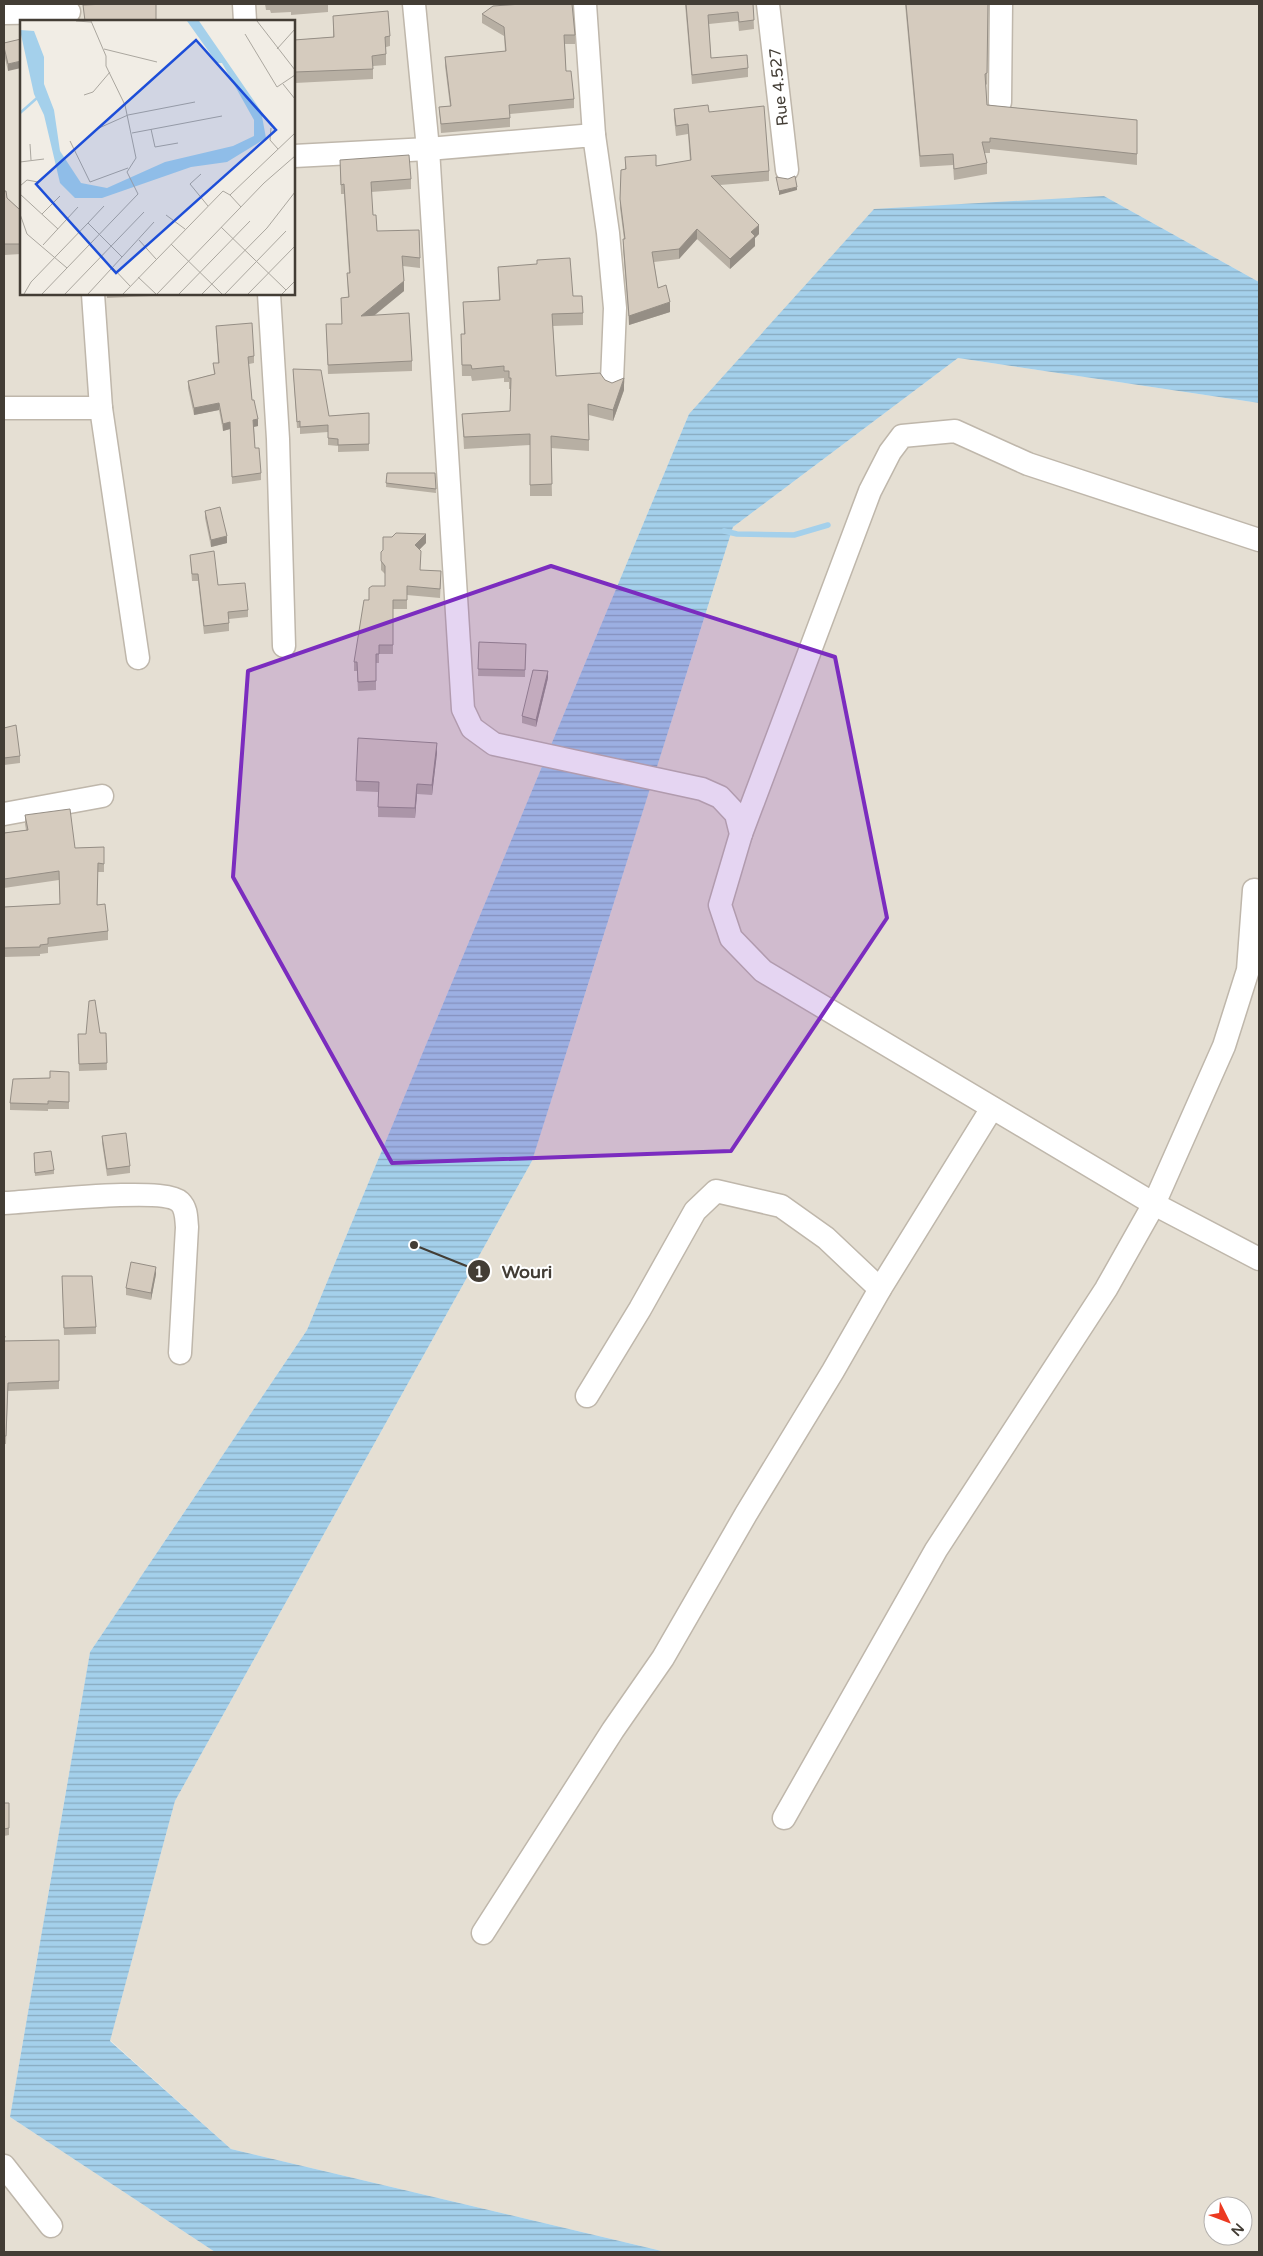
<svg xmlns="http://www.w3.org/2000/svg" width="1263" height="2256" font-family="'Varela Round',sans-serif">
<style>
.residential{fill:#e5dfd3;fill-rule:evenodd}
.water{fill:url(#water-rules)}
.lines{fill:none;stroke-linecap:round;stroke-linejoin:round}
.stream{stroke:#a4d0eb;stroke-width:5.5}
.minor-casing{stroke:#bfb7ab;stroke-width:25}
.minor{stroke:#fff;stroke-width:22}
.wall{fill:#b7afa3}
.shaded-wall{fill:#958e85}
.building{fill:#d5cbbe;stroke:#958e85}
.marked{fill:#7b2cbf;fill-opacity:0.2;stroke:#7b2cbf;stroke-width:4;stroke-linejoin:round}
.labels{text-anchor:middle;stroke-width:4;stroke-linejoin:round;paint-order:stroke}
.street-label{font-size:16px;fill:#433d35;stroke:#fff}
.inset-river{fill:none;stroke:#a4d0eb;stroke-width:2.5}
.inset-road{fill:none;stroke:#aba79f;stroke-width:1}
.view{fill:#1d4ed8;fill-opacity:0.15;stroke:#1d4ed8;stroke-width:2.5}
.inset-edge{fill:none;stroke:#433d35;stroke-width:2.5}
.leader{fill:none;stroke:#433d35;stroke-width:2}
.callout-dot{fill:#433d35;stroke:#fff;stroke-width:2}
.mark-label{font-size:15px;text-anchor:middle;font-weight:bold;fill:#fff}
.callout-label{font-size:18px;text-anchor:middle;font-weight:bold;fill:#433d35;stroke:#fff;stroke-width:4;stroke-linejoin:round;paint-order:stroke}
</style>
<defs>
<pattern id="water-rules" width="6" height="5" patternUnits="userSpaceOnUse" patternTransform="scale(1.25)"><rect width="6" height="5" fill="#a4d0eb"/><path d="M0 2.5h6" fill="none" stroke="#87aabf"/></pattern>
</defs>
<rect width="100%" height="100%" fill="#f1ede5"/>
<g class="residential">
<path d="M4,4h1255v278l-155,-86 -415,218 -382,916 -217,322 -80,465 205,135h-211zM21,21h273v273h-273z"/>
<path d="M958,358l301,45v1849h-593l-435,-103 -121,-109 65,-239 357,-640 201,-634zM1213,2206h30v30h-30z"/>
</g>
<path class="water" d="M1104,196l155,86v121l-301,-45 -225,169 -201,634 -357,640 -65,240 121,108 435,103h-451l-205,-135 80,-465 217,-322 382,-916 185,-205z"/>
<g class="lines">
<path class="stream" d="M724,531l13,3 57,1 34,-10"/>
<g class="minor-casing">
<g id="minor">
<path d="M244,4l1,17"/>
<path d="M414,4l14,145 35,560 9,19 22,16 208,45 18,8 16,17 5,20 -21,71 11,33 32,33 391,233 105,55"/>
<path d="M585,4l9,131"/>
<path d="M768,4l19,166"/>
<path d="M4,13l65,-1"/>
<path d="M1000,102l1,-98"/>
<path d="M294,156l134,-7 166,-14 14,98 7,75 -3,73"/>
<path d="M93,294l8,114 37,250"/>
<path d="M269,294l9,145 6,207"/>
<path d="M4,408h97"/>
<path d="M4,814l98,-18"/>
<path d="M741,834l129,-343 20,-39 12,-16 53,-5 73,33 231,76"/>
<path d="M4,1203c29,-1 159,-17 176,-1 7,7 6,16 7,25l-7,126"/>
<path d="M587,1396l53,-87 55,-98 21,-20 65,15 45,32 54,51"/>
<path d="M784,1818l152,-268 170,-261 48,-85 70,-158 24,-76 6,-80"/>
<path d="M483,1933l130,-203 50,-72 83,-144 87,-143 47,-82 112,-181"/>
<path d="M4,2166l47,60"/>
</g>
</g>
<use href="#minor" class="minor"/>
</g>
<g class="wall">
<path d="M265,4h63v8l-37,3v-3l-20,1 -1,-3h-4z"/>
<path d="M685,4h68l1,25 -15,2 -1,-10 -29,3 2,34 37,10v9l-56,7z"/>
<path d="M905,4h83l-1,80 -1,1 1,20 150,15v45l-147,-16v4h-6l3,10v11l-33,6 -1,-15 -33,2z"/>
<path d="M482,14l93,21v9h-10l1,27 8,28v9l-64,6v13l-69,6 -2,-26 11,-1 -5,-40v-9l60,-6 -1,-15 -22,-13z"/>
<path d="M333,16l57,20v10l-4,1v18l-13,1v13l-78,4 -1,-7v-36l39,-3z"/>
<path d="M21,39l-13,32 -4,-17v-11z"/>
<path d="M674,109l35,3 60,59v10l-49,4 39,49 -4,4v8l-25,23 -33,-30 -18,20 -25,3 4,26 12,24 -41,13 -6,-77v-9h1l-4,-31 1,-38 4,-1v-12l31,9 34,-5 -2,-27 -12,2 -2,-18z"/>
<path d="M340,160l71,19v10l-40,3 2,23 4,16 43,27v10l-17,-2 1,25 -29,24 37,46v10l-84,3 -2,-50h16l-1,-26 7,-1 -1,-24h2l-5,-79h-3z"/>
<path d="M4,191l3,7 12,11 2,-1v46l-17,1z"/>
<path d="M498,267l75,29 10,17v12l-30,1 3,50 49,4 19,10 -11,31 -24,-6v36l-38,-3 1,48h-22v-51l-66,4 -2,-35 48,-3 1,-22h-2v-7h-5v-4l-32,3 -1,-5h-9l-1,-42h3l-1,-32 36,-2z"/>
<path d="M107,294h68v1l-68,3z"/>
<path d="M216,326l38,30v7l-5,1 3,36 6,26 -4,1 1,21 6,25v7l-29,4 -2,-55 -7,2 -4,-21 -25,5 -6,-27v-7l26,-7 -1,-11h5z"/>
<path d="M293,369l36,47 40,-3v38l-31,1v-6l-10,-1v-13l-28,2v-6h-3z"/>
<path d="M387,473h48l1,20 -50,-6z"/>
<path d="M205,511l22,32 -16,4 -6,-29z"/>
<path d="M426,543l-7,7 1,20 21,10 -1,18 -33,-3v14h-14v45h-14v9h-3v27l-18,1 -1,-20h-3v-9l15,-62 16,-14v-12l-4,-4v-18z"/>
<path d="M190,555l28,30 30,25v7l-19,2v12l-25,3 -6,-53h-6z"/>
<path d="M479,642l47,2 -1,33 -47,-1z"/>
<path d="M548,678l-12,49 -14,-4v-7z"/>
<path d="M4,728l16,28v7l-16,2z"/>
<path d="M437,753l-5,42 -15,-1 -2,24 -37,-1v-25l-22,-1v-10z"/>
<path d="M25,815l50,33 29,-1v25h-6l-1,33 11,26v9l-60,7v6l-8,1v2l-36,1v-50l56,-3 -1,-24 -55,8v-55l22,-3 -1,-6z"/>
<path d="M106,1033l1,37 -28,1 -1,-30 8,-7z"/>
<path d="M69,1072v37h-21v2l-38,-1v-7l40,-25z"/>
<path d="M102,1136l28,30v7l-23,3 -5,-33z"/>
<path d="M34,1156l20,14v4l-19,2z"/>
<path d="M156,1274l-5,26 -25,-5v-7z"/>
<path d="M62,1276l34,51v7l-32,1z"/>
<path d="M4,1336l1,5 54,-1v49l-51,2 -2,53h-2z"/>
<path d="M4,1803h5v32l-5,1v16z"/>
</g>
<g class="shaded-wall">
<path d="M21,61v7l-13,3v-7z"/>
<path d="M797,187v3l-18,5v-4z"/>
<path d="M759,225v9l-4,4v8l-25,23v-10l21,-27z"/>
<path d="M697,229v10l-18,20v-10z"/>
<path d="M404,281v10l-43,35v-10z"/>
<path d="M670,302v10l-41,13v-9z"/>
<path d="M624,378v12l-11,31v-11z"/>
<path d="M219,403v7l-25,5v-7z"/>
<path d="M258,419v7l-5,1v-7z"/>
<path d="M230,422v7l-7,2v-7z"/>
<path d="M426,534v9l-11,11v-9z"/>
<path d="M227,536v7l-16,4v-7z"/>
<path d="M548,671v7l-12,49v-7z"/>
<path d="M437,743v10l-5,42v-10z"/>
<path d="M417,784v10l-2,24v-10z"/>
<path d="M156,1267v7l-5,26v-7z"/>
</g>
<g class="building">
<path d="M107,4h49v17h-71l-2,-16z"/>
<path d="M522,4h50l3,31h-11l2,36h5l3,28 -65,6 1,13 -69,6 -2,-17 12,-1 -6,-49 61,-6 -2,-24 -22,-13 11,-8z"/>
<path d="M686,4h67l1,16 -15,2 -1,-10 -30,3 3,43 36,-3 1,13 -56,7z"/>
<path d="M906,4h82l-1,69 -2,1 2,31 150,15v34l-147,-16v4h-8l5,21 -33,6 -1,-15 -33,2z"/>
<path d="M388,11l2,25 -5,1 1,17 -14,2 1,13 -78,3 -1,-6v-26l40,-3 -1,-21z"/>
<path d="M21,39v22l-13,3 -4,-17v-4z"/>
<path d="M708,105l1,7 55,-6 5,65 -58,5 48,49 -8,7 4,4 -25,23 -33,-30 -18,20 -27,3 6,36 8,-3 4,17 -41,14 -6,-77h2l-5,-40 1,-29 5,-1 -1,-12 31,-2v11l35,-6 -3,-36 -12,2 -2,-17z"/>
<path d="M409,155l2,24 -40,3 2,33h3l1,16 42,-1 1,28 -18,-2 2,25 -43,35 48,-3 3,48 -84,4 -2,-41h16l-1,-26 8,-1 -2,-24h3l-6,-89 -3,1 -1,-25z"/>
<path d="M795,176l2,11 -18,4 -3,-14 12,2z"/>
<path d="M4,191h2l1,7 12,11 2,-1v36h-17z"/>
<path d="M570,258l3,38h9l1,17 -31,1 4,62 44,-3 5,7 7,3 12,-5 -11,32 -25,-6 1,36 -38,-4 1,48 -22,1v-51l-66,3 -2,-23 48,-3 1,-33h-2v-7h-5v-5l-32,3 -1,-4h-9l-1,-31h4l-2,-32 37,-2 -2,-33 39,-3v-4z"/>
<path d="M252,323l2,33 -6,1 4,43h2l4,19 -5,1 2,28h4l2,25 -29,4 -2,-55 -7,2 -4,-21 -25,5 -6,-27 27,-7 -2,-11h6l-3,-37z"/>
<path d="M293,369l28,1 8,46 40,-3v31l-31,1v-6l-10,-1v-13l-28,2v-6l-3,1z"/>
<path d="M387,473h48l1,16 -50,-6z"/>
<path d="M220,507l7,29 -16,4 -6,-29z"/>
<path d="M396,533l30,1 -11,11 6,6 -1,19 21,1 -1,18 -33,-3v14h-14v45h-14v9h-3v27l-18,1 -1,-20h-3l10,-62h5v-12l3,-2h13v-20l-4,-5v-9l2,-2v-13h9z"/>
<path d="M214,551l4,34 27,-2 3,27 -20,2 1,11 -25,3 -6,-52h-6l-2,-19z"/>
<path d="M479,642l47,2 -1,26 -47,-1z"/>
<path d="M533,670l15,1 -12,49 -14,-4z"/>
<path d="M16,725l4,31 -16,2v-30z"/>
<path d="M358,738l79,5 -5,42 -15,-1 -2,24 -37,-1 1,-25 -23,-1z"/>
<path d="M70,809l5,39 29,-1v17l-6,-1 -1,42 8,-1 3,27 -60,7v6l-8,1v2l-36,1v-41l56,-3 -1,-33 -55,8v-46l24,-3 -3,-15z"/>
<path d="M95,1000l5,33h6l1,30 -28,1 -1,-30h8l3,-33z"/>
<path d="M50,1071l19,1v30l-21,-1v3l-38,-1 3,-24 37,-1z"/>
<path d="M126,1133l4,33 -23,3 -5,-33z"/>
<path d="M51,1151l3,19 -19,3 -1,-20z"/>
<path d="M131,1262l25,5 -5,26 -25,-5z"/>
<path d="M62,1276h30l4,51 -32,1z"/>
<path d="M4,1336h1l-1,5 55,-1v41l-51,2 -2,53h-2z"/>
<path d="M4,1803h5v25l-5,1v15z"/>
</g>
<path class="marked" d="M551,566l284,91 52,261 -156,233 -339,12 -159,-286 15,-206z"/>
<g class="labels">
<g class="street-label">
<text transform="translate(778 87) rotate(-96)" y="6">Rue 4.527</text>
</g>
</g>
<g transform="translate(20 20)">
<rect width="275" height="275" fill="#f1ede5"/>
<path d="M167,1h12l62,90 5,27 -39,24 -36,5 -89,31h-27l-15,-15 -16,-68 -10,-21 -14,-64 14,1 10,26v27l10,26 6,41 21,32 26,5 58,-26 68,-16 21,-10v-16l-32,-57h-5z" fill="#a4d0eb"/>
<path class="inset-river" d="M0,93l17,-15"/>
<path class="inset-road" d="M56,1l15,1M237,1l38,49M225,14l32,53 18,-12M84,29l53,13M257,29l18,-20M263,64l12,15M64,75l9,-3 17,-20M79,108l29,-13 67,-13M251,108l-1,12 8,9M131,109l4,18 23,-4M112,113l90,-17M50,121l20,41 38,-14M10,124l1,16M0,142l24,-3M181,154l-11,10 18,22M0,166l7,-6 11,2M0,174l38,35M221,187l-11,-12 65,-62M0,194l7,20 40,34M22,194l18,-18M146,195l19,14M201,207l65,63M119,220l17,19M151,224l51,50M23,225l35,-38M102,237l32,-35M93,248l17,18M118,257l18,17M4,274l7,-12 57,-59M22,274l96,-100 -11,-22 9,-14 -11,-53 -19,-39v-10l-15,-35M45,274l79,-82M68,274l34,-37 -34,-34 16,-17M103,274l100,-103 7,4M137,274l107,-111 31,-27M159,274l71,-73M182,274l65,-66 28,-36M205,274l61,-63M228,274l47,-48M262,274l13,-13"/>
<path class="view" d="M176,20l80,90 -160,143 -80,-89z"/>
<rect width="275" height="275" class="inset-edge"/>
</g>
<path class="leader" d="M414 1245L479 1271"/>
<g class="callout-dot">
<circle cx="414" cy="1245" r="5"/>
<circle cx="479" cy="1271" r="12"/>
</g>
<g class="mark-label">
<text x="479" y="1277">1</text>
</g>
<g class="callout-label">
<text x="527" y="1278">Wouri</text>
</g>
<rect width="1263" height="2256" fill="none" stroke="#433d35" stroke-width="10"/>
<g transform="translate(1228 2221) rotate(132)"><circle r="24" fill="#ffffff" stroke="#b4b1ae"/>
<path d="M0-4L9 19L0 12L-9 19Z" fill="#ec3a21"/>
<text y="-8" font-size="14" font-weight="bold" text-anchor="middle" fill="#433d35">N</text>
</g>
</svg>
